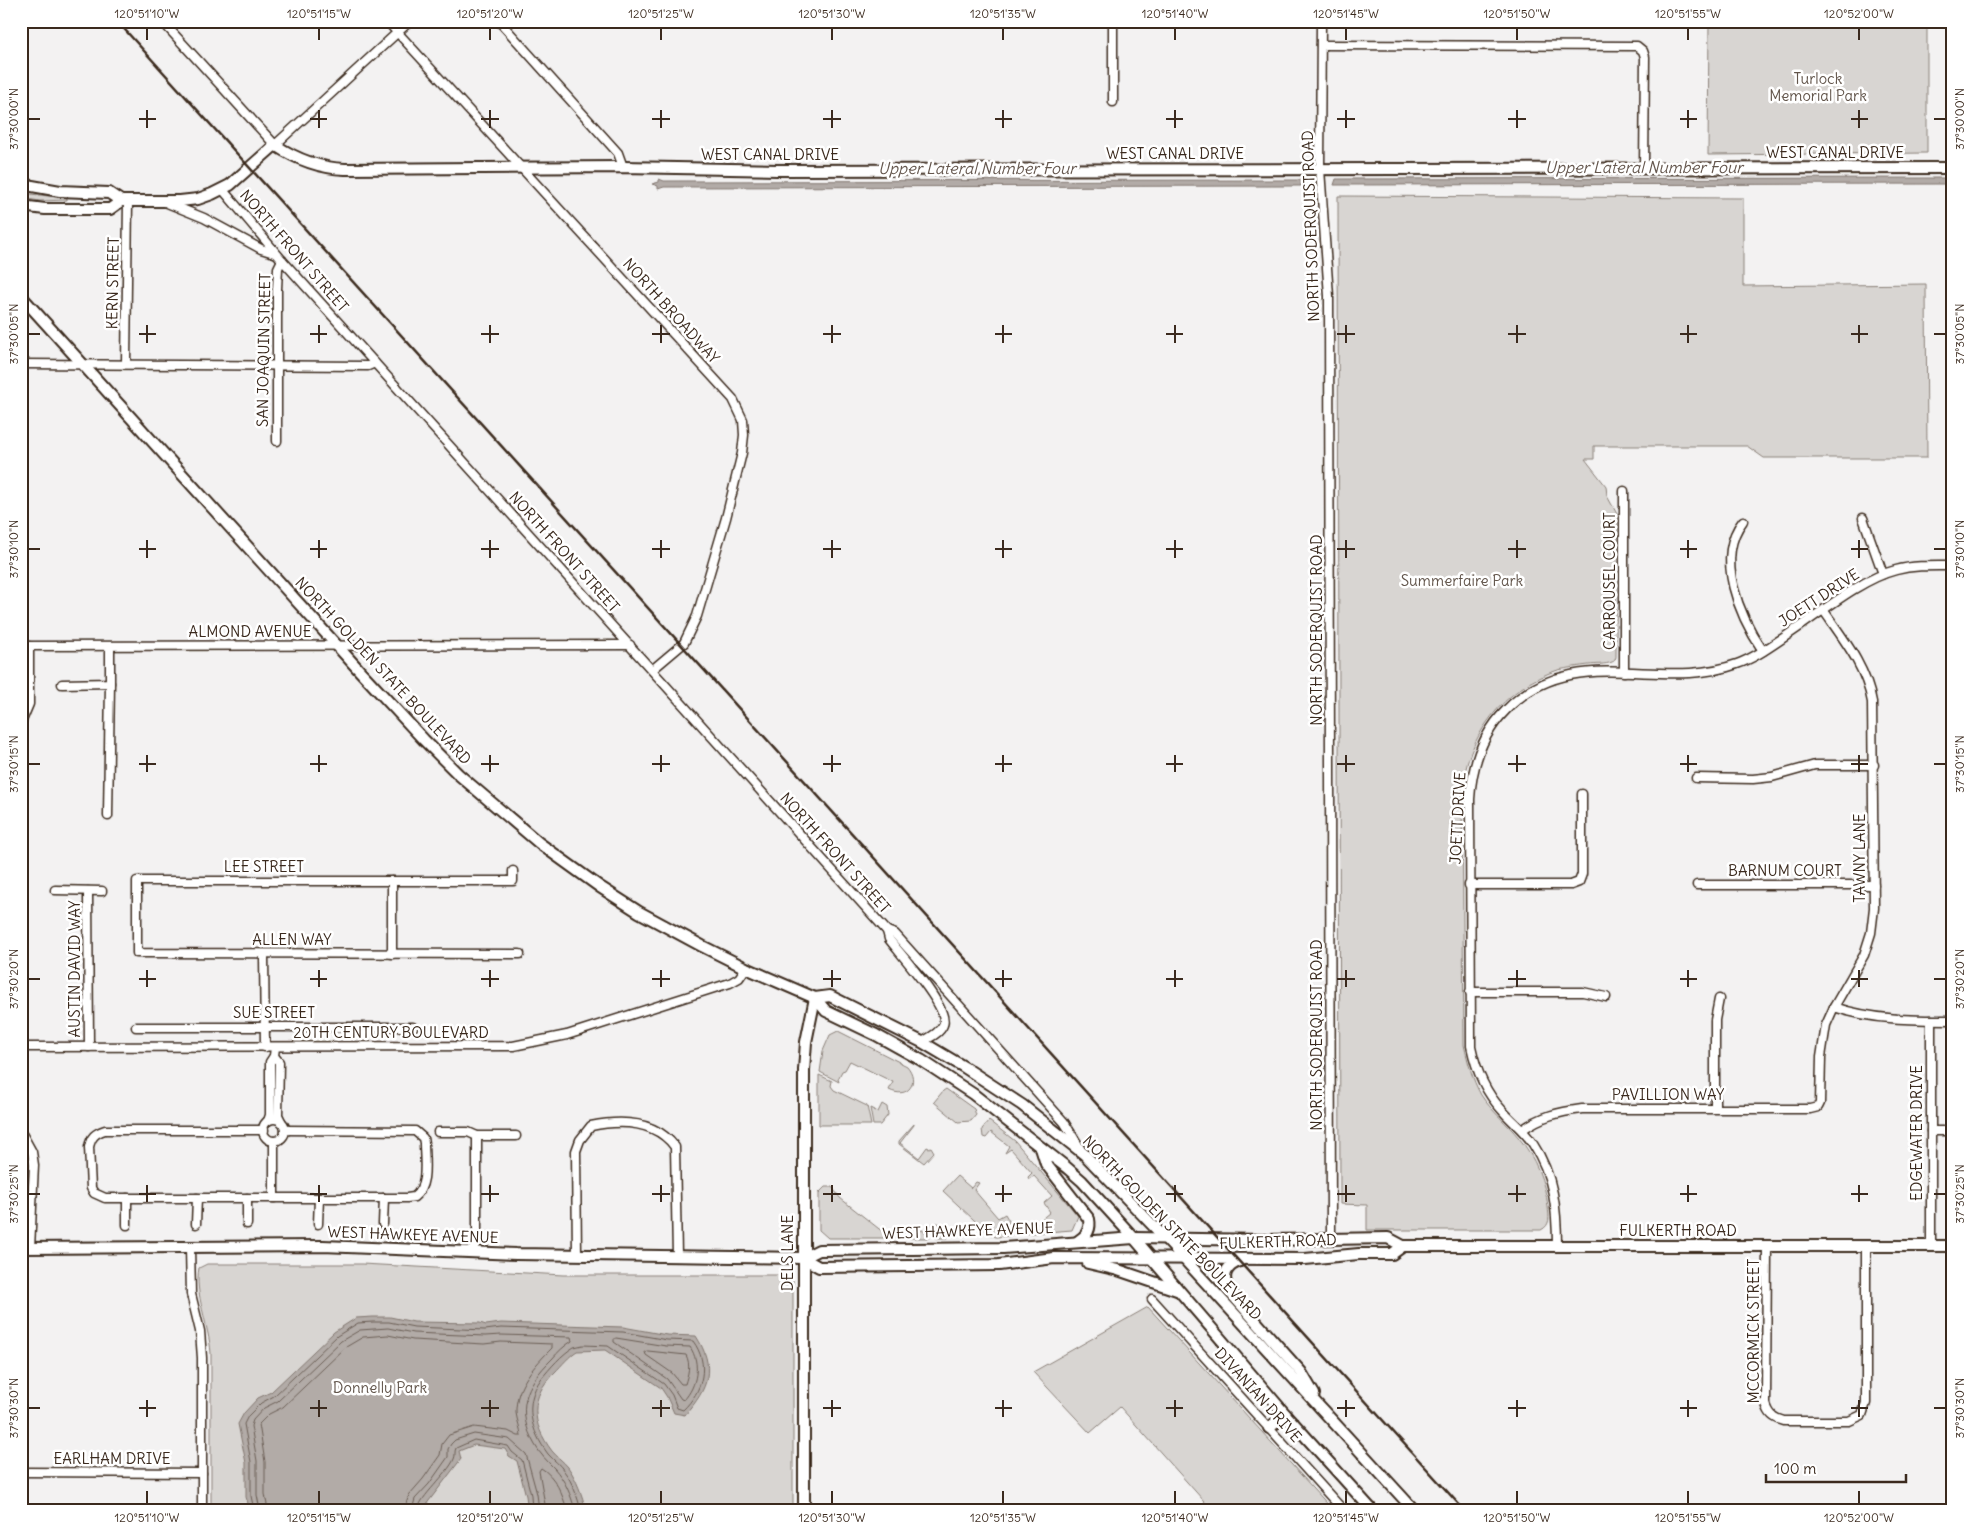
<svg xmlns="http://www.w3.org/2000/svg" width="1974" height="1531" font-family="Delius,sans-serif">
<style>
.green{fill:#d8d5d2;stroke:#8a8078}
.water{fill:#b2aba7;stroke:#827770}
.lines{fill:none;stroke-linecap:round;stroke-linejoin:round}
.shore{stroke:#6b5e55;stroke-width:1}
.street-casing{stroke:#3b2a1e;stroke-width:11}
.secondary-casing{stroke:#3b2a1e;stroke-width:14}
.street{stroke:#fff;stroke-width:8}
.secondary{stroke:#fff;stroke-width:10}
.rail{stroke:#3b2a1e;stroke-width:2.5}
.ticks{fill:none;stroke:#3b2a1e;stroke-width:2}
.labels{text-anchor:middle;stroke-width:5;stroke-linejoin:round;paint-order:stroke}
.park-label{font-size:15px;fill:#62554b;stroke:#fff}
.street-label{font-size:15px;fill:#3b2a1e;stroke:#fff}
.water-label{font-size:16px;font-style:italic;fill:#65574e;stroke:#fff}
.neatline{fill:none;stroke:#3b2a1e;stroke-width:2}
.ticks-label{font-size:12px;text-anchor:middle;fill:#3b2a1e}
</style>
<rect width="100%" height="100%" fill="#f3f2f2"/>
<filter id="ink" filterUnits="userSpaceOnUse"><feTurbulence type="fractalNoise" baseFrequency=".02" numOctaves="2"/><feDisplacementMap in="SourceGraphic" scale="10" xChannelSelector="R" yChannelSelector="G"/><feConvolveMatrix kernelMatrix="1 2 1 2 8 2 1 2 1" color-interpolation-filters="sRGB"/></filter>
<g filter="url(#ink)">
<g class="green">
<path d="M1709,21h218v132l-219,2z"/>
<path d="M21,193l46,5v2l-27,1 -19,-3z"/>
<path d="M1338,196l405,2v88l183,-2 1,174h-163l-17,-12h-153v13h-9l21,27 1,10 10,18 -1,143c-1,3 -1,4 -4,5 -7,3 -17,2 -23,3 -10,1 -21,3 -31,5 -54,17 -92,66 -96,123l2,252c4,17 8,34 17,50 11,17 26,28 38,43 16,19 26,44 29,69 1,10 3,18 -7,23h-174v-25l-27,-1z"/>
<path d="M838,1031l69,35c13,15 2,34 -18,24l4,-8 -43,-21 -5,9 -3,1 -4,8 1,3 -19,-10 3,-21 7,-16z"/>
<path d="M819,1075l13,6 -1,5 3,4 33,16 4,19h-52z"/>
<path d="M946,1089l28,20 2,6 -5,6 -13,1 -24,-20 9,-11z"/>
<path d="M882,1104l5,3 1,8 -8,10h-7l-3,-17 8,4z"/>
<path d="M989,1121l26,20 63,75 -6,14 -51,4v-8l3,-4h4l4,5 18,-15 -6,-9 8,-7 -18,-20 -5,3 -1,-2 4,-4 -21,-24 -6,4 4,-7 -18,-14 -5,6 -3,-1 -1,-8z"/>
<path d="M914,1124v1l-14,18 19,15 8,-11 2,1 2,-1 3,5 -10,11 -25,-19v-3z"/>
<path d="M957,1176l14,12 5,-6 3,1 -5,7 24,28 7,-4 4,7 1,15 -14,1 -7,-3 -46,-43z"/>
<path d="M825,1187h7l8,11 48,38v2h-60l-9,-8v-37z"/>
<path d="M934,1223c10,-1 14,6 13,15h-11l-10,-10z"/>
<path d="M923,1230l7,8h-38v-5h21z"/>
<path d="M207,1264h155l201,11h225l5,5v230h-582v-157c-2,-27 -17,-60 -12,-85z"/>
<path d="M1148,1307l185,203h-121l-92,-103 -30,26 -57,-61z"/>
</g>
<g class="water">
<path d="M1953,178v6l-619,1 2,-6z"/>
<path d="M659,179l5,2 637,-1v6l-637,1 -6,2v-3l-6,-2 7,-2z"/>
<path d="M373,1317h17l24,5 66,1 6,2 15,-2 122,4 44,8 29,1c20,31 13,52 -11,79l-11,-2 -7,-16 -6,-9 -56,-38 -28,1c-8,5 -15,14 -22,21 -26,25 -24,51 -3,79 5,6 11,10 16,16 9,13 14,28 18,43h-58l-2,-14 -9,-35 -8,-5 -4,-7 -31,-4 -15,6 2,8 -39,51h-172l-4,-13v-34l-8,-39 6,-11 14,-15 13,-6 63,-60 22,-14z"/>
</g>
<g class="lines">
<g class="shore">
<path d="M616,1338l50,8 24,1c11,16 7,39 -6,53l-3,-1 -14,-20 -53,-37v-2z"/>
<path d="M648,1351l38,4c5,10 2,19 -1,29h-4l-9,-11 -26,-18 -1,-3z"/>
<path d="M254,1510l-3,-14v-34l-7,-38 4,-8 13,-13 13,-7 63,-60 21,-13 15,-1h16l25,5 71,3 16,-2 122,4 44,8 26,1c17,23 10,50 -10,69l-6,-2 -5,-13 -8,-11 -56,-38 -25,-1 -9,2c-12,7 -24,21 -33,32 -18,25 -10,52 7,75 5,6 12,10 16,17 9,12 13,25 17,39"/>
<path d="M260,1510l-3,-15v-34l-6,-35 2,-6 11,-12 14,-7 63,-60 19,-11 28,-2 25,5 72,3 16,-1 70,2 1,4c-8,5 -14,11 -20,18 -27,26 -37,51 -17,86 5,9 12,16 19,23 11,12 17,27 21,42"/>
<path d="M268,1510l-3,-16v-32l-6,-38 10,-10 14,-7 63,-60 17,-10 25,-2 25,5 71,4 17,-2 51,2v4c-17,17 -37,38 -36,65 1,8 5,16 5,23h-3l-10,-5 -34,-4 -25,8 -7,9 -2,11 -17,24 -14,16 -5,15"/>
<path d="M412,1510l3,-11 14,-15 19,-27v-8l3,-5 4,-4 19,-6 35,5 17,15 11,40 2,16"/>
<path d="M418,1510c1,-13 30,-36 36,-51 2,-4 0,-7 2,-11l18,-8 34,6 4,6 10,8 9,35 1,15"/>
<path d="M546,1510l-7,-39 2,-3c14,8 22,27 26,42"/>
</g>
<g class="street-casing">
<g id="street">
<path d="M162,21l113,124 135,-124"/>
<path d="M387,21l346,378 10,21 1,15 -2,18 -16,65 -29,98 -13,27 -32,27"/>
<path d="M499,21l119,132 5,14"/>
<path d="M1321,21l-1,148 9,127 2,943"/>
<path d="M1321,45l316,1 6,5 2,6 -1,112"/>
<path d="M1113,102v-81"/>
<path d="M223,190l59,70 605,671 8,3 169,188 16,26"/>
<path d="M167,203l37,15 57,31 13,4"/>
<path d="M21,364l347,2 7,-3"/>
<path d="M126,364l2,-163"/>
<path d="M277,441v-152l1,-21 4,-8"/>
<path d="M1624,491v181"/>
<path d="M1863,518l20,56"/>
<path d="M1743,521c-29,37 -3,96 20,130"/>
<path d="M21,646l609,-1"/>
<path d="M62,684l48,-1v-36"/>
<path d="M21,723l8,-19v-58"/>
<path d="M1696,778l57,1 19,-2 43,-12h59"/>
<path d="M108,816l2,-133"/>
<path d="M513,871v10h-376v72l383,1"/>
<path d="M392,881v73"/>
<path d="M1469,885h102l8,-3 3,-8v-80"/>
<path d="M1697,885h177"/>
<path d="M55,890l47,1"/>
<path d="M88,891l1,156"/>
<path d="M887,931l2,8c11,15 62,70 54,86 -3,8 -14,13 -21,17"/>
<path d="M264,954l1,93"/>
<path d="M1470,992h113l23,5"/>
<path d="M1834,1007c38,13 79,13 119,13"/>
<path d="M136,1027h277"/>
<path d="M21,1047l492,-1 54,-11 163,-52 9,-5 7,-10"/>
<path d="M274,1056l5,6 -1,53 3,6"/>
<path d="M1715,1108v-88l4,-21"/>
<circle cx="274" cy="1130" r="11"/>
<path d="M268,1121l2,-6v-53l4,-6 1,-9"/>
<path d="M264,1130h-159c-10,3 -14,7 -16,17l2,41 3,5 11,5h302l7,-1c15,-11 10,-37 10,-54l-1,-5 -8,-7 -130,-1"/>
<path d="M1522,1130c19,-14 37,-18 60,-21h228l8,-2 2,-4 1,-46 5,-32 8,-18 30,-52 7,-22 3,-25 -2,-206c-6,-35 -28,-62 -48,-91"/>
<path d="M1931,1131h22"/>
<path d="M21,1132l11,20 2,13 -4,83"/>
<path d="M438,1132h30l9,4h39"/>
<path d="M247,1198v26"/>
<path d="M274,1198v-57"/>
<path d="M196,1224l1,-26"/>
<path d="M318,1224l1,-26"/>
<path d="M383,1224l1,-26"/>
<path d="M127,1225v-27"/>
<path d="M1557,1246c0,-37 -3,-70 -24,-102 -8,-13 -21,-22 -31,-34 -17,-18 -26,-40 -31,-64l-1,-247c2,-33 12,-65 36,-89 67,-69 154,-18 231,-46 18,-6 34,-18 49,-28 32,-21 74,-57 110,-66 19,-5 38,-4 57,-4"/>
<path d="M1767,1246l-1,158c3,10 7,14 18,17h65l13,-6 4,-12v-157"/>
<path d="M1931,1246v-226"/>
<path d="M190,1247l1,47 9,37 2,27v152"/>
<path d="M473,1252l4,-18v-98"/>
<path d="M577,1255l-1,-104 4,-11 11,-14c30,-6 64,-6 84,21l2,109"/>
<path d="M1152,1299l191,211"/>
<path d="M21,1472l181,1"/>
</g>
</g>
<g class="secondary-casing">
<g id="secondary">
<path d="M21,184l39,7 49,2 12,8"/>
<path d="M21,206l24,3h65l11,-8h59l18,-2 14,-5 18,-9 45,-40c21,14 44,23 70,24l278,-2 154,3 1176,-2"/>
<path d="M21,296l338,374 65,70 34,34 81,69 61,44 39,25 63,34 44,22 69,30 11,13 50,24 45,25 52,34 93,73 16,14 52,57 152,177 86,95"/>
<path d="M815,998l15,-2 92,46 42,25 58,38 62,49 81,84 249,272"/>
<path d="M1041,1148l5,16 43,55c2,10 -2,17 -11,22"/>
<path d="M21,1248l302,-2 193,8 287,4 16,9 180,-2 55,-7 251,1 54,-5h33l11,-8"/>
<path d="M803,1258l16,-8 184,-2 131,-10 133,2 121,-2 15,8h550"/>
<path d="M1240,1261c-15,5 -18,15 -12,29l73,82 13,22"/>
<path d="M1088,1263l30,7 59,20"/>
<path d="M1269,1428l17,-13"/>
<path d="M804,1510v-440l2,-28 9,-44"/>
</g>
</g>
<use href="#street" class="street"/>
<use href="#secondary" class="secondary"/>
<path class="rail" d="M117,21l1347,1489"/>
</g>
</g>
<path class="ticks" d="M147,28v12M319,28v12M490,28v12M661,28v12M832,28v12M1003,28v12M1175,28v12M1346,28v12M1517,28v12M1688,28v12M1859,28v12M147,110v18M319,110v18M490,110v18M661,110v18M832,110v18M1003,110v18M1175,110v18M1346,110v18M1517,110v18M1688,110v18M1859,110v18M28,119h12M139,119h17M310,119h17M481,119h18M652,119h18M823,119h18M995,119h17M1166,119h17M1337,119h18M1508,119h18M1680,119h17M1851,119h17M1934,119h12M147,325v18M319,325v18M490,325v18M661,325v18M832,325v18M1003,325v18M1175,325v18M1346,325v18M1517,325v18M1688,325v18M1859,325v18M28,334h12M139,334h17M310,334h17M481,334h18M652,334h18M823,334h18M995,334h17M1166,334h17M1337,334h18M1508,334h18M1680,334h17M1851,334h17M1934,334h12M147,540v18M319,540v18M490,540v18M661,540v18M832,540v18M1003,540v18M1175,540v18M1346,540v18M1517,540v18M1688,540v18M1859,540v18M28,549h12M139,549h17M310,549h17M481,549h18M652,549h18M823,549h18M995,549h17M1166,549h17M1337,549h18M1508,549h18M1680,549h17M1851,549h17M1934,549h12M147,755v17M319,755v17M490,755v17M661,755v17M832,755v17M1003,755v17M1175,755v17M1346,755v17M1517,755v17M1688,755v17M1859,755v17M28,764h12M139,764h17M310,764h17M481,764h18M652,764h18M823,764h18M995,764h17M1166,764h17M1337,764h18M1508,764h18M1680,764h17M1851,764h17M1934,764h12M147,970v17M319,970v17M490,970v17M661,970v17M832,970v17M1003,970v17M1175,970v17M1346,970v17M1517,970v17M1688,970v17M1859,970v17M28,979h12M139,979h17M310,979h17M481,979h18M652,979h18M823,979h18M995,979h17M1166,979h17M1337,979h18M1508,979h18M1680,979h17M1851,979h17M1934,979h12M147,1185v17M319,1185v17M490,1185v17M661,1185v17M832,1185v17M1003,1185v17M1175,1185v17M1346,1185v17M1517,1185v17M1688,1185v17M1859,1185v17M28,1194h12M139,1194h17M310,1194h17M481,1194h18M652,1194h18M823,1194h18M995,1194h17M1166,1194h17M1337,1194h18M1508,1194h18M1680,1194h17M1851,1194h17M1934,1194h12M147,1400v17M319,1400v17M490,1400v17M661,1400v17M832,1400v17M1003,1400v17M1175,1400v17M1346,1400v17M1517,1400v17M1688,1400v17M1859,1400v17M28,1408h12M139,1408h17M310,1408h17M481,1408h18M652,1408h18M823,1408h18M995,1408h17M1166,1408h17M1337,1408h18M1508,1408h18M1680,1408h17M1851,1408h17M1934,1408h12M147,1491v13M319,1491v13M490,1491v13M661,1491v13M832,1491v13M1003,1491v13M1175,1491v13M1346,1491v13M1517,1491v13M1688,1491v13M1859,1491v13"/>
<g class="labels">
<g class="park-label">
<text x="1818" y="84">Turlock<tspan x="1818" dy="17">Memorial Park</tspan></text>
<text x="1462" y="586">Summerfaire Park</text>
<text x="380" y="1393">Donnelly Park</text>
</g>
<g class="street-label">
<text x="1835" y="158">WEST CANAL DRIVE</text>
<text x="1175" y="159">WEST CANAL DRIVE</text>
<text x="770" y="160">WEST CANAL DRIVE</text>
<text transform="translate(1311 226) rotate(-92)" y="5">NORTH SODERQUIST ROAD</text>
<text transform="translate(294 251) rotate(49)" y="5">NORTH FRONT STREET</text>
<text transform="translate(113 283) rotate(-89)" y="5">KERN STREET</text>
<text transform="translate(671 311) rotate(48)" y="5">NORTH BROADWAY</text>
<text transform="translate(264 350) rotate(-89)" y="5">SAN JOAQUIN STREET</text>
<text transform="translate(564 552) rotate(48)" y="5">NORTH FRONT STREET</text>
<text transform="translate(1610 581) rotate(-90)" y="5">CARROUSEL COURT</text>
<text transform="translate(1819 598) rotate(-33)" y="5">JOETT DRIVE</text>
<text transform="translate(1317 630) rotate(-90)" y="5">NORTH SODERQUIST ROAD</text>
<text x="250" y="637">ALMOND AVENUE</text>
<text transform="translate(383 671) rotate(47)" y="5">NORTH GOLDEN STATE BOULEVARD</text>
<text transform="translate(1458 818) rotate(-87)" y="5">JOETT DRIVE</text>
<text transform="translate(835 853) rotate(48)" y="5">NORTH FRONT STREET</text>
<text transform="translate(1860 858) rotate(-90)" y="5">TAWNY LANE</text>
<text x="264" y="872">LEE STREET</text>
<text x="1785" y="876">BARNUM COURT</text>
<text x="292" y="945">ALLEN WAY</text>
<text transform="translate(75 969) rotate(-90)" y="5">AUSTIN DAVID WAY</text>
<text x="274" y="1018">SUE STREET</text>
<text x="391" y="1038">20TH CENTURY BOULEVARD</text>
<text transform="translate(1317 1035) rotate(-90)" y="5">NORTH SODERQUIST ROAD</text>
<text x="1668" y="1100">PAVILLION WAY</text>
<text transform="translate(1917 1133) rotate(-90)" y="5">EDGEWATER DRIVE</text>
<text transform="translate(1172 1228) rotate(46)" y="5">NORTH GOLDEN STATE BOULEVARD</text>
<text transform="translate(968 1231) rotate(-2)" y="5">WEST HAWKEYE AVENUE</text>
<text x="1678" y="1236">FULKERTH ROAD</text>
<text transform="translate(413 1235) rotate(2)" y="5">WEST HAWKEYE AVENUE</text>
<text transform="translate(1278 1242) rotate(-2)" y="5">FULKERTH ROAD</text>
<text transform="translate(788 1253) rotate(-90)" y="5">DELS LANE</text>
<text transform="translate(1754 1331) rotate(-90)" y="5">MCCORMICK STREET</text>
<text transform="translate(1258 1395) rotate(48)" y="5">DIVANIAN DRIVE</text>
<text x="112" y="1464">EARLHAM DRIVE</text>
</g>
<g class="water-label">
<text x="1644" y="173">Upper Lateral Number Four</text>
<text x="977" y="174">Upper Lateral Number Four</text>
</g>
</g>
<rect width="1974" height="1531" fill="none" stroke="#fff" stroke-width="55"/>
<path d="M1766 1474v8h140v-8" fill="none" stroke="#3b2a1e" stroke-width="2.5"/>
<text x="1774" y="1474" font-size="15" fill="#3b2a1e" stroke="#ffffff" stroke-width="4" paint-order="stroke">100 m</text>
<rect x="28" y="28" width="1918" height="1476" class="neatline"/>
<g class="ticks-label">
<text x="147" y="18">120°51'10"W</text>
<text x="319" y="18">120°51'15"W</text>
<text x="490" y="18">120°51'20"W</text>
<text x="661" y="18">120°51'25"W</text>
<text x="832" y="18">120°51'30"W</text>
<text x="1003" y="18">120°51'35"W</text>
<text x="1175" y="18">120°51'40"W</text>
<text x="1346" y="18">120°51'45"W</text>
<text x="1517" y="18">120°51'50"W</text>
<text x="1688" y="18">120°51'55"W</text>
<text x="1859" y="18">120°52'00"W</text>
<text transform="translate(1960 119) rotate(-90)" y="4">37°30'00"N</text>
<text transform="translate(14 119) rotate(-90)" y="4">37°30'00"N</text>
<text transform="translate(1960 334) rotate(-90)" y="4">37°30'05"N</text>
<text transform="translate(14 334) rotate(-90)" y="4">37°30'05"N</text>
<text transform="translate(1960 549) rotate(-90)" y="4">37°30'10"N</text>
<text transform="translate(14 549) rotate(-90)" y="4">37°30'10"N</text>
<text transform="translate(1960 764) rotate(-90)" y="4">37°30'15"N</text>
<text transform="translate(14 764) rotate(-90)" y="4">37°30'15"N</text>
<text transform="translate(1960 979) rotate(-90)" y="4">37°30'20"N</text>
<text transform="translate(14 979) rotate(-90)" y="4">37°30'20"N</text>
<text transform="translate(1960 1194) rotate(-90)" y="4">37°30'25"N</text>
<text transform="translate(14 1194) rotate(-90)" y="4">37°30'25"N</text>
<text transform="translate(1960 1408) rotate(-90)" y="4">37°30'30"N</text>
<text transform="translate(14 1408) rotate(-90)" y="4">37°30'30"N</text>
<text x="147" y="1522">120°51'10"W</text>
<text x="319" y="1522">120°51'15"W</text>
<text x="490" y="1522">120°51'20"W</text>
<text x="661" y="1522">120°51'25"W</text>
<text x="832" y="1522">120°51'30"W</text>
<text x="1003" y="1522">120°51'35"W</text>
<text x="1175" y="1522">120°51'40"W</text>
<text x="1346" y="1522">120°51'45"W</text>
<text x="1517" y="1522">120°51'50"W</text>
<text x="1688" y="1522">120°51'55"W</text>
<text x="1859" y="1522">120°52'00"W</text>
</g>
</svg>
